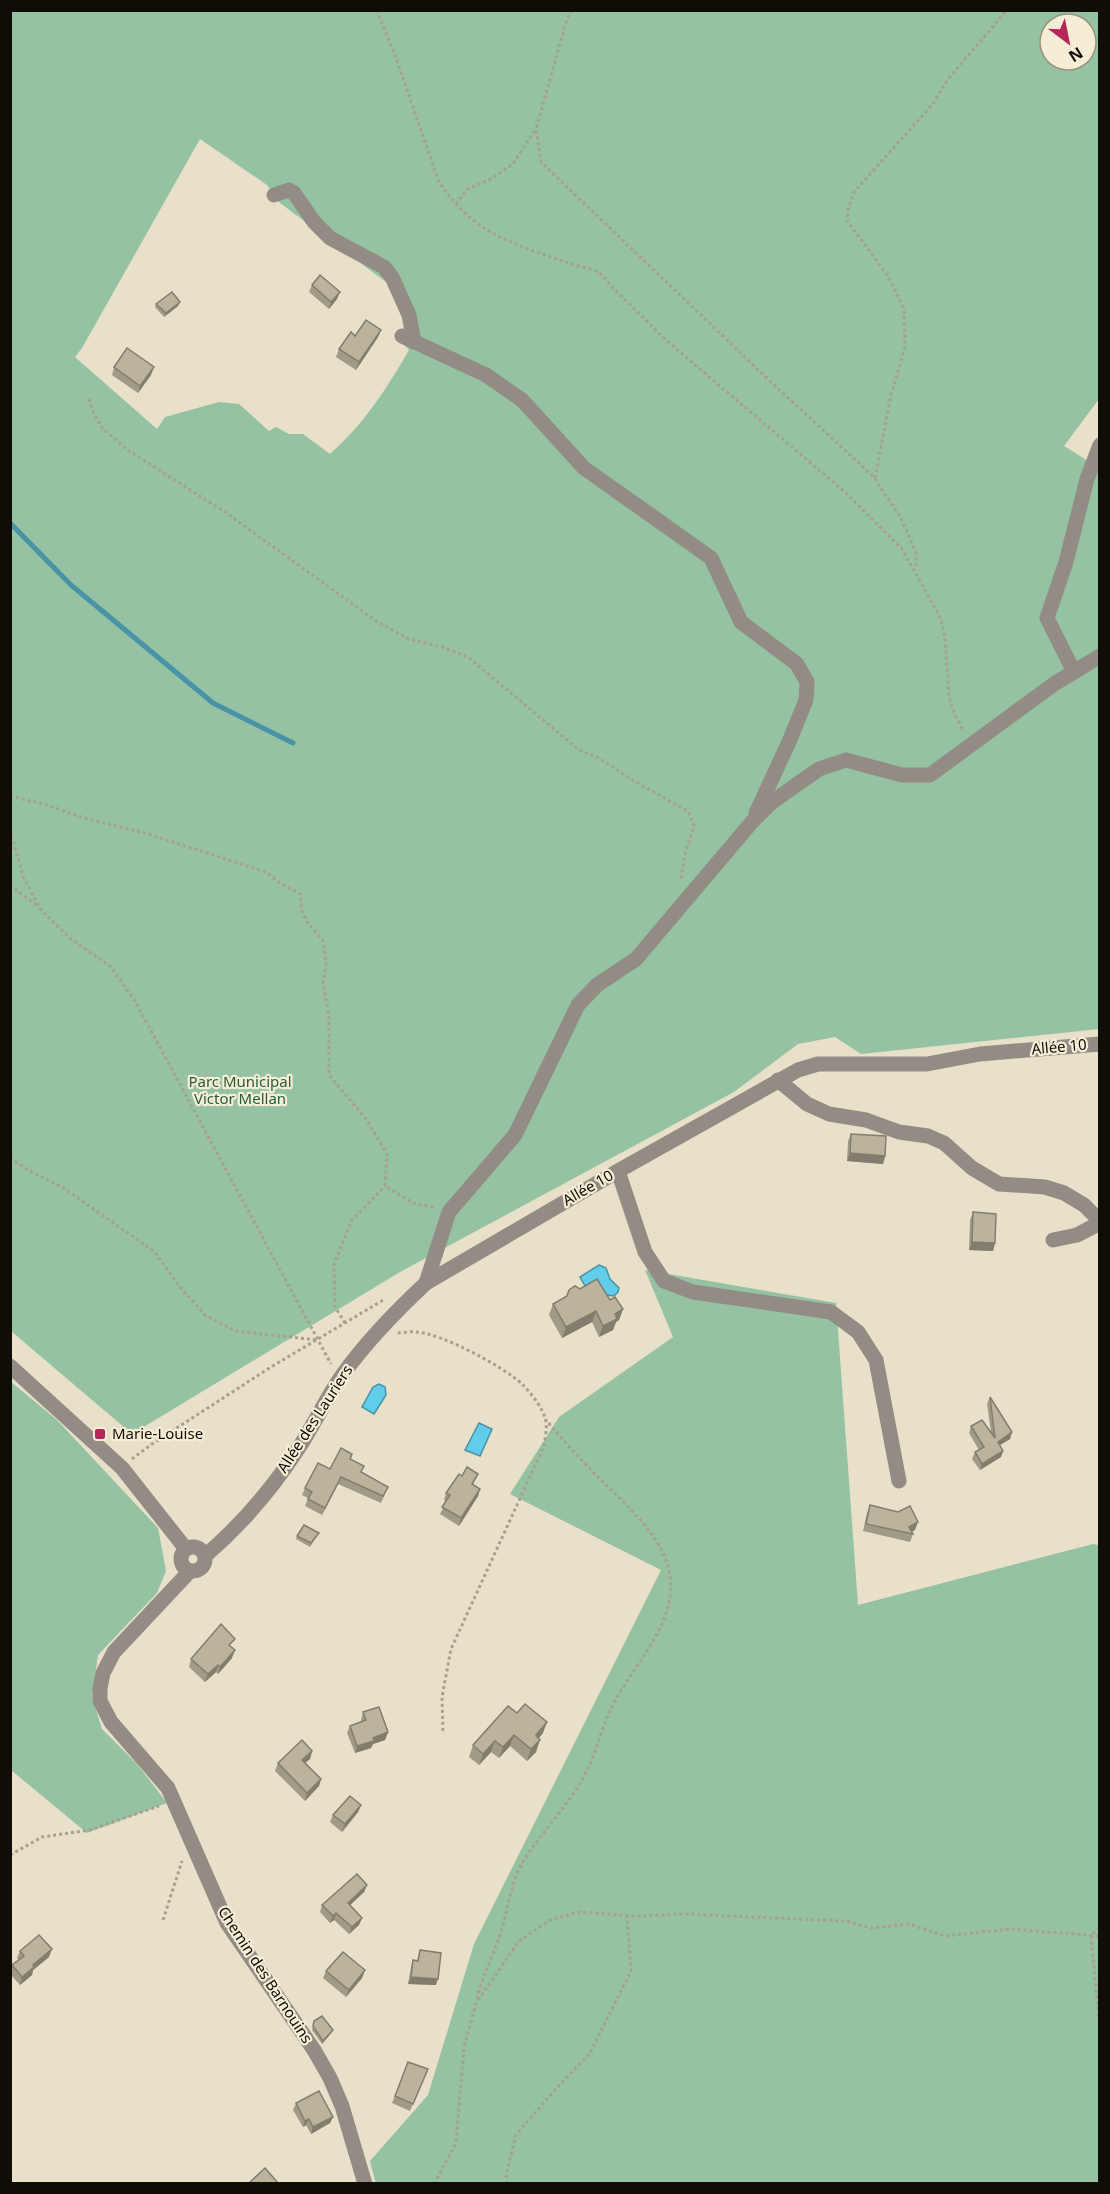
<svg xmlns="http://www.w3.org/2000/svg" width="1110" height="2194" font-family="'Noto Sans',sans-serif">
<style>
.green{fill:#94c2a2;fill-rule:evenodd}
.water{fill:#62cdeb;stroke:#4993a6;stroke-width:1.5}
.lines{fill:none;stroke-linecap:round;stroke-linejoin:round}
.stream{stroke:#4993a6;stroke-width:5}
.path{stroke:#a7a08e;stroke-width:3;stroke-dasharray:3 3;stroke-linecap:butt}
.minor{stroke:#938c84;stroke-width:15}
.wall{fill:#a19a86}
.shaded-wall{fill:#837d6d}
.building{fill:#bbb39c;stroke:#837d6d;stroke-width:1.5}
.poi-dot{fill:#b62759;stroke:#f5edd5;stroke-width:2}
.labels{text-anchor:middle;stroke-width:4.5;stroke-linejoin:round;paint-order:stroke}
.street-label{font-size:15px;fill:#100d06;stroke:#f5edd5}
.park-label{font-size:15px;fill:#255d3b;stroke:#f5edd5}
.poi-label{font-size:15px;fill:#100d06;stroke:#f5edd5;text-anchor:start}
</style>
<rect width="100%" height="100%" fill="#e8e0c8"/>
<g class="green">
<path d="M11,11h1088v388l-35,47 35,22v561l-238,25 -26,-17 -37,7 -64,48 -334,180 -268,162 -121,-103zM1050,24h36v36h-36zM200,139l67,46 13,18 114,85 13,41 -6,13 8,8c-22,38 -45,74 -79,104l-27,-20h-14l-13,-7 -7,4 -30,-27 -20,-2 -54,15 -8,12 -82,-72 7,-9z"/>
<path d="M645,1270l191,33 22,302 235,-61 6,1v638l-723,1 -6,-23 58,-66 46,-151 187,-374 -151,-76 49,-77 114,-80z"/>
<path d="M10,1381l47,39 101,108 8,43 -9,22 -59,62 -6,42 10,32 35,35 30,39 -80,30 -76,-63z"/>
</g>
<g class="water">
<path d="M599,1265l7,3 4,11 9,9 -1,4 -4,4 -8,-1 -10,-15 -11,6 -5,-9z"/>
<path d="M379,1384l6,3 1,8 -12,19 -12,-7 11,-20z"/>
<path d="M479,1423l13,6 -12,27 -15,-6z"/>
</g>
<g class="lines">
<path class="stream" d="M10,523l61,62 142,118 80,40"/>
<g class="path">
<path d="M377,10l19,48 43,124c37,56 82,64 142,85 14,2 21,6 29,18l57,56 179,152 56,56 39,70 4,19 4,59 6,18 9,17"/>
<path d="M572,10l-5,9 -31,110 5,33 232,222 102,94 4,8 21,30 17,39 -2,14"/>
<path d="M456,204l11,-15 22,-9 24,-16 22,-34"/>
<path d="M89,399l5,15 9,15 26,22 96,61 151,109 33,18 33,8 26,10 111,93 20,8 35,23 54,30 6,15 -9,28 -4,26"/>
<path d="M875,478l16,-83 14,-48 -1,-38 -16,-33 -40,-54 -1,-10 7,-20 78,-87 16,-26 59,-69"/>
<path d="M10,796l37,9 37,13 61,15 121,39 15,12 19,10 2,17 5,11 16,19 3,22 -3,21 6,32v59l37,44 21,35 -2,32 28,17 22,5"/>
<path d="M10,830l13,46 17,33 31,30 39,27 25,35 196,363"/>
<path d="M10,885l27,21"/>
<path d="M10,1158l20,13 32,16 93,65 25,35 25,28 30,16 82,9"/>
<path d="M345,1323l-10,-16 -1,-43 18,-44 33,-34"/>
<path d="M398,1333c5,0 12,-2 18,-1 25,1 88,35 106,52 9,9 20,23 23,34 3,8 0,20 -1,28l-93,203 -9,48 1,37"/>
<path d="M132,1459l20,-15 119,-77 114,-68"/>
<path d="M10,1855l32,-18 48,-7 69,-24"/>
<path d="M163,1920l19,-59"/>
<path d="M1100,1928l-9,7 9,95"/>
<path d="M477,1999c5,-23 16,-42 23,-64 8,-24 10,-52 23,-73 20,-33 49,-59 65,-94 10,-21 15,-46 27,-67 25,-46 75,-91 48,-148 -15,-30 -42,-53 -65,-76 -18,-18 -35,-37 -52,-57"/>
<path d="M434,2184l22,-41 8,-96 12,-44 43,-62 31,-21 28,-8 58,4 48,-2 161,7 27,7 37,-4 36,12 65,-7 90,7"/>
<path d="M507,2184l-1,-9 10,-40 36,-42 38,-40 41,-82 -4,-55"/>
</g>
<g class="minor">
<path d="M274,195l15,-5 5,3 20,29 16,16 54,29 8,10 17,38 5,27"/>
<path d="M402,336l84,39 36,25 62,68 127,90 30,64 56,42 10,18 -1,18 -17,42 -33,71"/>
<path d="M1074,672l-27,-54 19,-56 21,-83 13,-34"/>
<path d="M778,1080l29,24 22,10 37,6 33,12 29,4 16,7 28,25 27,16 46,3 19,6 20,12 16,16"/>
<path d="M618,1171l27,81 19,29 29,11 138,20 27,20 18,28 23,121"/>
<path d="M1053,1240l24,-5 23,-12"/>
<path d="M426,1283l23,-71 66,-77 63,-130 19,-20 39,-26 116,-137 20,-20 47,-33 27,-9 56,15h28l124,-91 46,-28"/>
<path d="M10,1366l112,102 64,81"/>
<circle cx="193" cy="1559" r="12"/>
<path d="M205,1556c36,-31 67,-67 93,-107 16,-24 28,-51 45,-75 24,-33 53,-63 83,-91l192,-112 180,-101 20,-6h109l53,-10 120,-10"/>
<path d="M190,1571l-76,81 -11,21 -3,15v13l11,21 57,66 59,135 87,127 16,28 12,28 23,78"/>
</g>
</g>
<g class="wall">
<path d="M312,285l25,14 -8,10 -20,-17z"/>
<path d="M156,304l22,2 -14,11 -9,-10z"/>
<path d="M381,330l-3,7 -22,33 -20,-13 3,-8 16,-13z"/>
<path d="M114,367l37,8 -13,18 -26,-18z"/>
<path d="M851,1134l34,22 -2,8 -36,-3 1,-20z"/>
<path d="M973,1212l22,31 -2,8 -24,-1 1,-30z"/>
<path d="M610,1300l13,9 -4,11 -3,2 -3,8 -14,7 -7,-15 -30,16 -13,-23 4,-11z"/>
<path d="M990,1397l22,35 -2,7 -10,6 3,6 -2,6 -21,13 -8,-11 3,-7 4,-2 -10,-17 2,-7 20,6 -4,-28z"/>
<path d="M352,1454l-1,5 11,14 23,21 -4,9 -43,-19 -16,31 -17,-9 3,-8 -6,-3 3,-7z"/>
<path d="M478,1474l-5,10 7,5 -2,7 -19,30 -19,-12 6,-12 -2,-2 2,-7 16,-17z"/>
<path d="M870,1505l45,25 -3,2 1,2 -3,8 -47,-11 4,-18z"/>
<path d="M319,1533l-2,3 -7,11 -14,-8 1,-3z"/>
<path d="M232,1647v11l-14,16 -2,-2 -11,10 -16,-15 2,-8z"/>
<path d="M508,1706l35,27 -5,6 -2,13 -9,9 -17,-15 -11,12 -8,-6 -12,13 -10,-8 4,-12z"/>
<path d="M363,1712l25,20 -3,8 -12,4 -2,4 -16,5 -8,-20 3,-7 11,-4v-2z"/>
<path d="M312,1751l-2,8 -5,4 16,16 -2,7 -14,15 -30,-30 3,-8z"/>
<path d="M361,1805l-3,7 -16,20 -12,-10 3,-7z"/>
<path d="M367,1885l-3,7 -14,13 12,13 -3,7 -10,9 -15,-14 -4,3 -10,-11 2,-7z"/>
<path d="M420,1950l16,35 -28,-1 3,-17 2,-7 4,1z"/>
<path d="M20,1951l29,6 -16,13 -1,5 -12,10 -10,-11v-4l2,-5 7,-5 -2,-2z"/>
<path d="M365,1970l-3,8 -16,19 -23,-19 3,-7z"/>
<path d="M314,2021l17,12 -9,11 -10,-14z"/>
<path d="M408,2062l20,7 -18,42 -18,-8z"/>
<path d="M296,2103l37,14 -3,6 -19,11 -5,-9 -3,2 -10,-17z"/>
</g>
<g class="shaded-wall">
<path d="M340,292l-3,7 -8,10 2,-7z"/>
<path d="M180,302l-2,4 -14,11 2,-4z"/>
<path d="M381,330l-3,7 -22,33 3,-8z"/>
<path d="M154,367l-3,8 -13,18 2,-7z"/>
<path d="M850,1153l35,3 -2,8 -36,-3z"/>
<path d="M972,1242l23,1 -2,8 -24,-1z"/>
<path d="M623,1309l-4,11 -3,2 -3,8 -14,7 4,-11 12,-12z"/>
<path d="M596,1311l-4,11 -30,16 4,-11z"/>
<path d="M1012,1432l-2,7 -15,9 3,-6z"/>
<path d="M1003,1451l-2,6 -21,13 2,-6z"/>
<path d="M341,1477l-3,7 -16,31 3,-7z"/>
<path d="M480,1489l-2,7 -19,30 2,-8z"/>
<path d="M918,1522l-3,8 -7,3 1,-6z"/>
<path d="M235,1650l-3,8 -14,16 2,-7z"/>
<path d="M218,1665l-2,7 -11,10 3,-8z"/>
<path d="M547,1722l-4,11 -11,13 4,-11z"/>
<path d="M388,1732l-3,8 -12,4 -2,4 -16,5 2,-7 16,-8z"/>
<path d="M514,1735l-4,11 -11,12 4,-11z"/>
<path d="M540,1740l-4,12 -9,9 4,-12z"/>
<path d="M495,1741l-4,11 -12,13 4,-11z"/>
<path d="M312,1751l-2,8 -10,8 2,-7z"/>
<path d="M321,1779l-2,7 -14,15 2,-8z"/>
<path d="M361,1805l-3,7 -16,20 3,-8z"/>
<path d="M367,1885l-3,7 -19,18 3,-7z"/>
<path d="M336,1913l-2,7 -4,3 3,-7z"/>
<path d="M362,1918l-3,7 -10,9 3,-7z"/>
<path d="M52,1949l-3,8 -16,13 -1,5 -12,10 2,-8 11,-12z"/>
<path d="M365,1970l-3,8 -16,19 3,-7z"/>
<path d="M411,1977l27,2 -2,6 -28,-1z"/>
<path d="M333,2030l-2,3 -9,11 1,-3z"/>
<path d="M333,2117l-3,6 -19,11 2,-7z"/>
<path d="M309,2119l-3,6 -3,2 2,-6z"/>
</g>
<g class="building">
<path d="M320,275l20,17 -9,10 -19,-17z"/>
<path d="M172,292l8,10 -14,11 -10,-9z"/>
<path d="M366,320l15,10 -22,32 -20,-13 12,-17 4,4z"/>
<path d="M127,348l27,19 -14,19 -26,-19z"/>
<path d="M851,1134l35,2 -1,20 -35,-3z"/>
<path d="M973,1212l23,2 -1,29 -23,-1z"/>
<path d="M597,1279l13,21 5,-3 8,12 -8,5 2,5 -14,7 -7,-15 -30,16 -13,-23 14,-8 2,-6 6,-4 5,3z"/>
<path d="M990,1397l22,35 -14,10 5,9 -21,13 -7,-12 9,-5 -13,-21 11,-6 13,18z"/>
<path d="M341,1448l11,6 -2,5 14,7 -3,6 27,15 -5,9 -42,-19 -16,31 -17,-9 4,-7 -7,-4 13,-25 12,6z"/>
<path d="M467,1467l11,7 -6,10 8,5 -19,29 -19,-11 8,-12 -4,-2 13,-19 3,2z"/>
<path d="M870,1505l28,7 12,-6 8,16 -9,5 4,7 -47,-10z"/>
<path d="M304,1525l15,8 -8,10 -14,-7z"/>
<path d="M221,1624l14,15 -6,6 6,5 -15,17 -2,-2 -10,9 -17,-15z"/>
<path d="M525,1704l22,18 -11,13 4,5 -9,9 -17,-14 -11,12 -8,-6 -12,13 -10,-9 35,-39 9,7z"/>
<path d="M379,1707l9,25 -15,6 1,3 -17,5 -7,-20 16,-6 -3,-8z"/>
<path d="M302,1740l10,11 -10,9 19,19 -14,14 -29,-30z"/>
<path d="M350,1796l11,9 -16,19 -12,-9z"/>
<path d="M357,1874l10,11 -19,18 14,15 -10,9 -16,-14 -3,3 -11,-11z"/>
<path d="M39,1935l13,14 -19,16 1,2 -12,10 -10,-12 12,-9 -4,-5z"/>
<path d="M420,1950l21,3 -3,26 -27,-2 2,-17 5,1z"/>
<path d="M343,1952l22,18 -16,20 -23,-19z"/>
<path d="M322,2016l11,14 -10,11 -10,-15 1,-5z"/>
<path d="M408,2062l20,7 -15,35 -18,-8z"/>
<path d="M319,2091l14,26 -20,10 -4,-8 -4,2 -9,-18z"/>
<path d="M265,2168l14,16h-31z"/>
</g>
<rect class="poi-dot" x="94" y="1428" width="12" height="12" rx="3"/>
<g class="labels">
<g class="street-label">
<text transform="translate(1059 1047) rotate(-5)" y="5">Allée 10</text>
<text transform="translate(588 1188) rotate(-30)" y="5">Allée 10</text>
<text transform="translate(315 1419) rotate(-57)" y="5">Allée des Lauriers</text>
<text transform="translate(265 1975) rotate(57)" y="5">Chemin des Barnouins</text>
</g>
<g class="park-label">
<text x="240" y="1087">Parc Municipal<tspan x="240" dy="17">Victor Mellan</tspan></text>
</g>
<g class="poi-label">
<text x="112" y="1439">Marie-Louise</text>
</g>
</g>
<rect width="1110" height="2194" fill="none" stroke="#100d06" stroke-width="24"/>
<g transform="translate(1068 42) rotate(148)"><circle r="28" fill="#f5edd5" stroke="#999382" stroke-width="1.5"/>
<path d="M0-4.5L10 22L0 15L-10 22Z" fill="#b62759"/>
<text y="-9" font-size="16" font-weight="bold" text-anchor="middle" fill="#100d06">N</text>
</g>
</svg>
